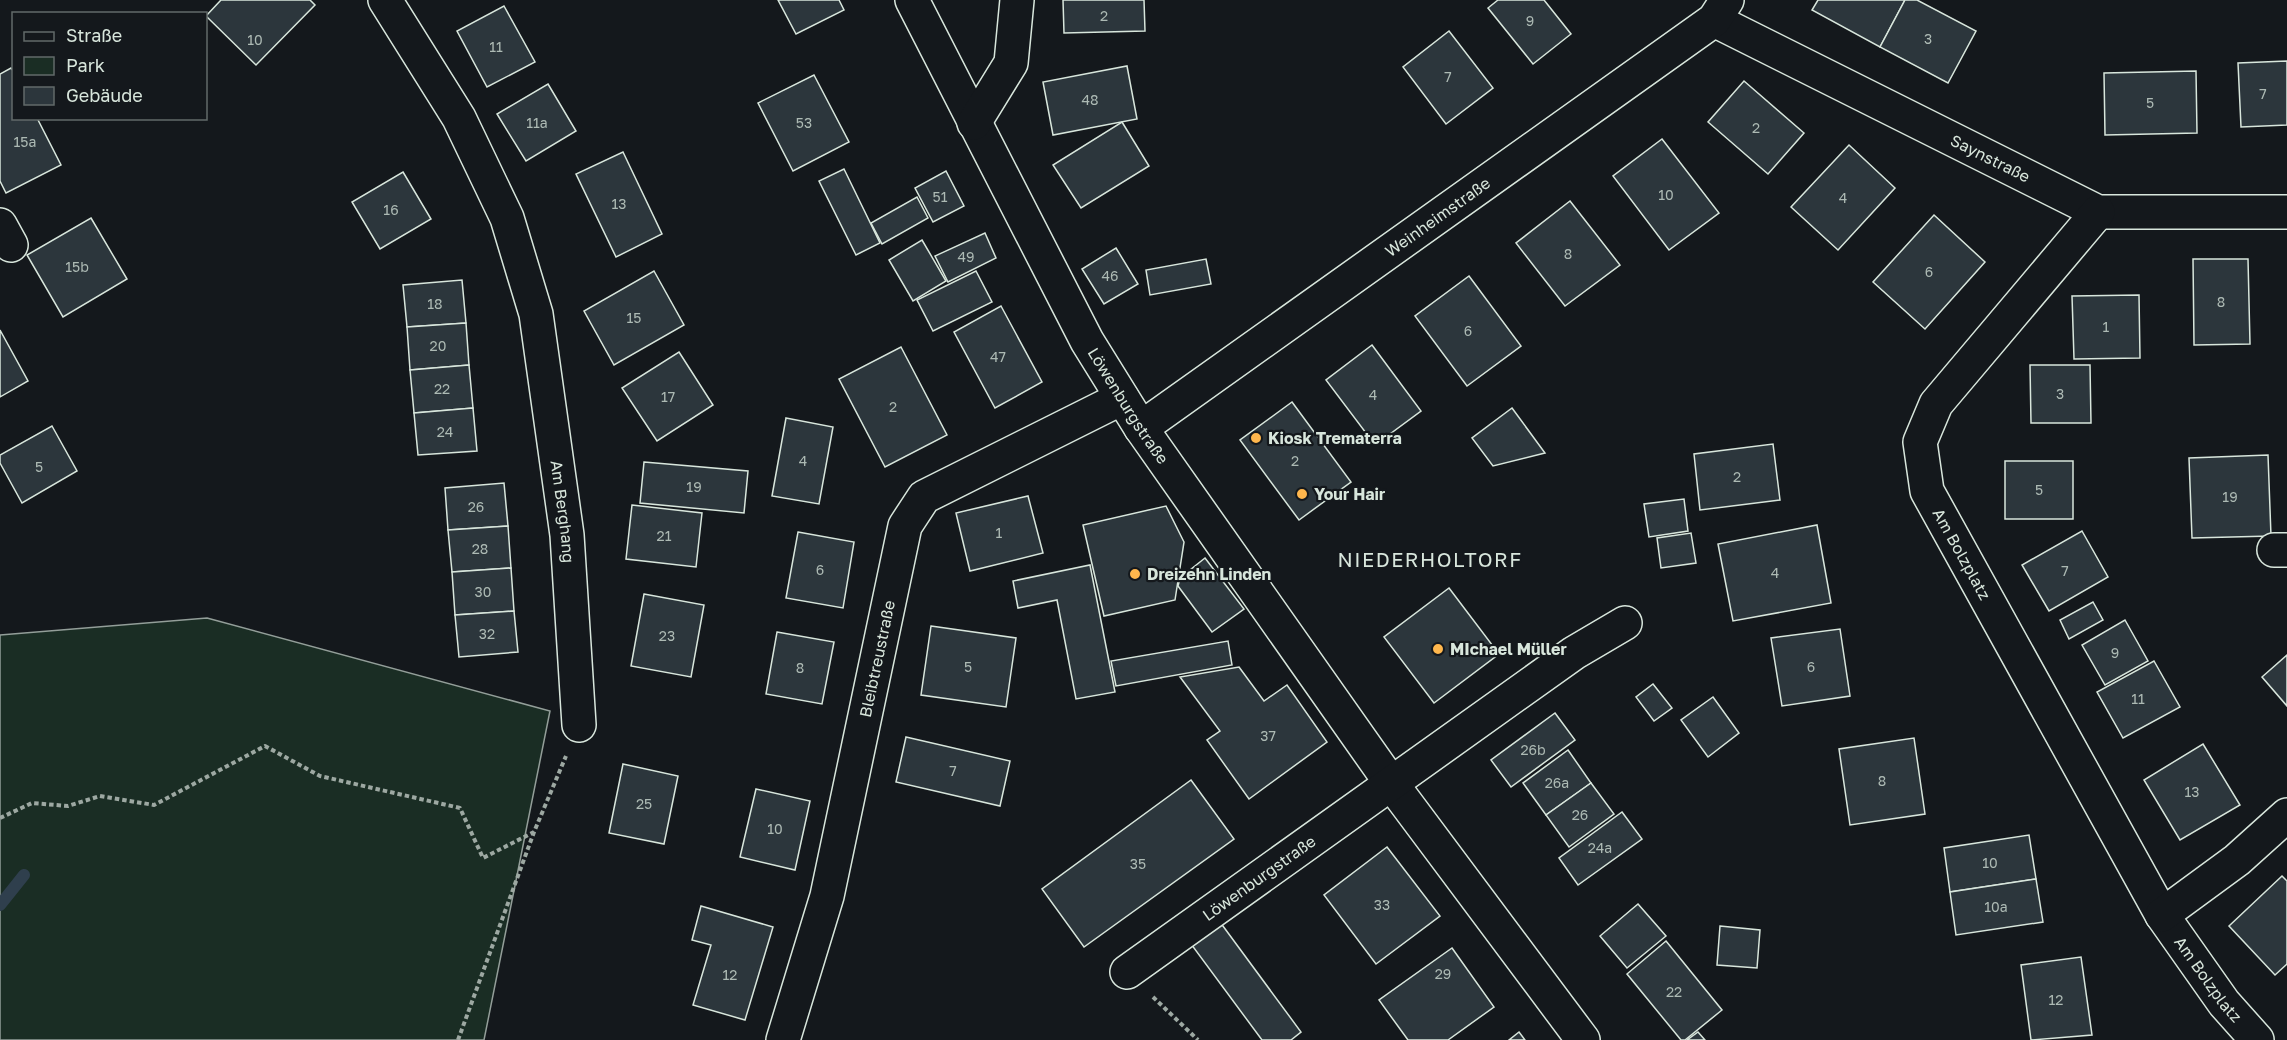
<svg xmlns="http://www.w3.org/2000/svg" width="2287" height="1040" font-family="'Golos Text',sans-serif">
<style>
.green{fill:#1a2d24;stroke:#939e99;stroke-width:1.5}
.lines{fill:none;stroke-linecap:round;stroke-linejoin:round}
.stream{stroke:#2f3f4d;stroke-width:12}
.building{fill:#2c363c;stroke:#d8e6dc;stroke-width:1.5}
.minor-casing{stroke:#d8e6dc;stroke-width:36}
.path{stroke:#9da8a2;stroke-width:4;stroke-dasharray:4.5 3;stroke-linecap:butt}
.minor{stroke:#14181c;stroke-width:33}
.poi-dot{fill:#ffb74d;stroke:#14181c;stroke-width:2}
.labels{text-anchor:middle;stroke-width:4.5;stroke-linejoin:round;paint-order:stroke}
.number-label{font-size:14px;fill:#adbab4}
.street-label{font-size:16px;fill:#d8e6dc;stroke:#14181c}
.poi-label{font-size:16px;font-weight:bold;fill:#d8e6dc;stroke:#14181c;text-anchor:start}
.quarter-label{font-size:20px;letter-spacing:1.5px;fill:#d8e6dc;stroke:#14181c}
</style>
<rect width="100%" height="100%" fill="#14181c"/>
<path class="green" d="M207,618l343,93 -66,329h-484v-405z"/>
<g class="lines">
<path class="stream" d="M0,905l24,-30"/>
</g>
<g class="building">
<path d="M221,0h89l5,5 -59,60 -50,-49z"/>
<path d="M778,0h61l5,10 -48,24z"/>
<path d="M1063,0h81l1,31 -81,2z"/>
<path d="M1498,0h46l27,34 -38,30 -45,-56z"/>
<path d="M1818,0h87l-25,47 -68,-37z"/>
<path d="M1905,0h12l59,31 -28,52 -68,-36z"/>
<path d="M504,6l31,56 -48,25 -30,-56z"/>
<path d="M1449,31l44,57 -47,36 -43,-57z"/>
<path d="M2287,61v64l-46,2 -3,-64z"/>
<path d="M1127,66l10,53 -84,16 -10,-53z"/>
<path d="M11,68l3,4v46h23l24,47 -55,28 -6,-12v-107z"/>
<path d="M2196,71l1,62 -92,2 -1,-62z"/>
<path d="M814,75l35,67 -56,29 -35,-68z"/>
<path d="M1744,81l60,52 -36,41 -60,-52z"/>
<path d="M548,84l28,47 -50,30 -29,-47z"/>
<path d="M1122,122l27,44 -68,42 -28,-43z"/>
<path d="M1662,139l57,74 -50,37 -56,-74z"/>
<path d="M1849,145l46,43 -57,62 -47,-43z"/>
<path d="M623,152l39,82 -46,23 -40,-83z"/>
<path d="M844,169l36,74 -24,12 -37,-74z"/>
<path d="M946,171l18,35 -31,16 -18,-34z"/>
<path d="M403,172l28,47 -51,30 -28,-47z"/>
<path d="M917,197l11,21 -46,26 -11,-21z"/>
<path d="M1570,201l50,64 -55,41 -49,-63z"/>
<path d="M1934,215l51,47 -60,67 -52,-47z"/>
<path d="M91,218l36,61 -64,38 -36,-62z"/>
<path d="M985,233l11,25 -48,24 -13,-26z"/>
<path d="M922,240l24,41 -33,20 -24,-41z"/>
<path d="M1116,248l22,36 -34,20 -22,-35z"/>
<path d="M1206,259l5,25 -61,11 -4,-25z"/>
<path d="M2193,259h55l2,85 -56,1z"/>
<path d="M654,271l30,54 -70,40 -30,-54z"/>
<path d="M976,271l16,31 -59,29 -16,-31z"/>
<path d="M1469,276l52,70 -54,40 -52,-70z"/>
<path d="M462,280l4,43 -59,4 -4,-42z"/>
<path d="M2139,295l1,63 -66,1 -2,-63z"/>
<path d="M1001,306l41,76 -47,26 -41,-76z"/>
<path d="M466,323l3,42 -59,5 -3,-43z"/>
<path d="M0,330l28,51 -28,16z"/>
<path d="M1372,345l49,66 -46,34 -49,-65z"/>
<path d="M901,347l46,88 -62,32 -46,-88z"/>
<path d="M679,352l34,53 -56,36 -35,-53z"/>
<path d="M469,365l4,43 -59,5 -4,-43z"/>
<path d="M2030,365h60l1,58h-60z"/>
<path d="M1292,402l59,80 -52,38 -59,-80z"/>
<path d="M473,408l4,43 -59,4 -4,-42z"/>
<path d="M1512,408l33,45 -52,13 -21,-28z"/>
<path d="M786,418l47,9 -14,77 -47,-8z"/>
<path d="M52,426l25,45 -55,32 -22,-40v-8z"/>
<path d="M1773,444l7,56 -80,10 -6,-56z"/>
<path d="M2268,455l3,81 -79,2 -3,-80z"/>
<rect x="2005" y="461" width="68" height="58"/>
<path d="M644,462l104,9 -4,42 -104,-10z"/>
<path d="M504,483l4,43 -60,4 -3,-42z"/>
<path d="M1028,496l15,57 -73,18 -14,-58z"/>
<path d="M1684,499l4,32 -39,6 -5,-33z"/>
<path d="M632,505l70,8 -6,54 -70,-8z"/>
<path d="M1166,506l18,36 -9,58 -71,16 -21,-91z"/>
<path d="M1817,525l14,78 -98,18 -15,-77z"/>
<path d="M508,526l3,42 -59,4 -4,-42z"/>
<path d="M2082,531l26,46 -59,34 -27,-46z"/>
<path d="M798,532l56,10 -11,66 -57,-10z"/>
<path d="M1691,533l5,30 -35,5 -4,-30z"/>
<path d="M1205,558l39,51 -32,23 -34,-46 2,-8z"/>
<path d="M1090,565l25,127 -39,7 -19,-99 -39,8 -5,-27z"/>
<path d="M511,568l3,43 -59,4 -3,-43z"/>
<path d="M1449,588l50,66 -65,49 -50,-66z"/>
<path d="M644,594l60,11 -13,72 -60,-11z"/>
<path d="M2093,602l10,18 -34,19 -9,-19z"/>
<path d="M514,611l4,41 -59,5 -4,-42z"/>
<path d="M2125,620l23,41 -43,24 -23,-40z"/>
<path d="M931,626l85,12 -10,69 -85,-12z"/>
<path d="M1840,629l10,67 -68,10 -11,-68z"/>
<path d="M777,632l57,10 -12,62 -56,-10z"/>
<path d="M1228,641l4,24 -116,21 -5,-25z"/>
<path d="M2287,655v51l-25,-29z"/>
<path d="M2154,661l26,46 -57,31 -26,-46z"/>
<path d="M1239,667l25,34 23,-16 40,57 -78,57 -42,-59 13,-9 -40,-54z"/>
<path d="M1653,684l19,24 -18,13 -18,-24z"/>
<path d="M1713,697l26,36 -31,24 -27,-37z"/>
<path d="M1555,713l20,27 -64,47 -20,-27z"/>
<path d="M906,737l104,24 -10,45 -104,-24z"/>
<path d="M1914,738l11,76 -75,11 -11,-76z"/>
<path d="M2203,744l37,61 -60,35 -36,-60z"/>
<path d="M1568,750l23,33 -45,32 -23,-32z"/>
<path d="M623,764l55,12 -14,68 -55,-11z"/>
<path d="M1191,780l43,59 -150,108 -42,-58z"/>
<path d="M1591,783l23,31 -45,33 -23,-32z"/>
<path d="M756,789l54,12 -15,69 -55,-13z"/>
<path d="M1622,812l20,27 -64,46 -19,-27z"/>
<path d="M2029,835l7,44 -86,13 -6,-44z"/>
<path d="M1387,847l53,69 -64,48 -52,-69z"/>
<path d="M2282,876l5,5v83l-12,11 -46,-49z"/>
<path d="M2036,879l7,43 -87,13 -6,-43z"/>
<path d="M1638,904l28,32 -39,32 -27,-32z"/>
<path d="M701,906l72,21 -28,93 -52,-15 18,-60 -19,-5z"/>
<path d="M1220,922l81,110 -10,8h-29l-71,-96z"/>
<path d="M1720,926l40,4 -3,38 -40,-3z"/>
<path d="M1666,941l56,69 -37,30h-4l-54,-66z"/>
<path d="M1452,948l42,59 -46,33h-40l-29,-40z"/>
<path d="M2081,957l11,78 -61,5 -10,-75z"/>
<path d="M1519,1032l6,8h-16z"/>
<path d="M1698,1032l7,8h-18z"/>
</g>
<g class="lines">
<g class="minor-casing">
<g id="minor">
<path id="s1" d="M385,0l74,118 48,100 29,96 31,221 12,190"/>
<path id="s2" d="M912,0l175,341 54,87 250,355 192,257"/>
<path id="s3" d="M1714,20l384,192h189"/>
<path d="M974,123l37,-60 6,-63"/>
<path id="s4" d="M2098,212l-162,192 -16,38 7,49 235,424 62,88 33,37"/>
<path d="M0,225l11,20"/>
<path id="s5" d="M1141,428l573,-408 13,-20"/>
<path d="M2274,550h13"/>
<path d="M2162,915l75,-55 50,-45"/>
<path id="s6" d="M1127,972l447,-319 51,-30"/>
<path id="s7" d="M783,1040l44,-144 78,-370 19,-29 198,-99"/>
</g>
</g>
<g class="path">
<path d="M0,818l32,-15 36,3 32,-10 54,9 111,-59 55,30 140,32 23,50 51,-26"/>
<path d="M1153,997l45,43"/>
<path d="M458,1040l76,-208 32,-76"/>
</g>
<use href="#minor" class="minor"/>
</g>
<g class="poi-dot">
<circle cx="1256" cy="438" r="6"/>
<circle cx="1302" cy="494" r="6"/>
<circle cx="1135" cy="574" r="6"/>
<circle cx="1438" cy="649" r="6"/>
</g>
<g class="labels">
<g class="number-label">
<text x="1104" y="21">2</text>
<text x="1530" y="26">9</text>
<text x="1928" y="44">3</text>
<text x="255" y="45">10</text>
<text x="496" y="52">11</text>
<text x="1448" y="82">7</text>
<text x="2263" y="99">7</text>
<text x="1090" y="105">48</text>
<text x="2150" y="108">5</text>
<text x="537" y="128">11a</text>
<text x="804" y="128">53</text>
<text x="1756" y="133">2</text>
<text x="25" y="147">15a</text>
<text x="1666" y="200">10</text>
<text x="940" y="202">51</text>
<text x="1843" y="203">4</text>
<text x="619" y="209">13</text>
<text x="391" y="215">16</text>
<text x="1568" y="259">8</text>
<text x="966" y="262">49</text>
<text x="77" y="272">15b</text>
<text x="1929" y="277">6</text>
<text x="1110" y="281">46</text>
<text x="2221" y="307">8</text>
<text x="435" y="309">18</text>
<text x="634" y="323">15</text>
<text x="2106" y="332">1</text>
<text x="1468" y="336">6</text>
<text x="438" y="351">20</text>
<text x="998" y="362">47</text>
<text x="442" y="394">22</text>
<text x="2060" y="399">3</text>
<text x="1373" y="400">4</text>
<text x="668" y="402">17</text>
<text x="893" y="412">2</text>
<text x="445" y="437">24</text>
<text x="803" y="466">4</text>
<text x="1295" y="466">2</text>
<text x="39" y="472">5</text>
<text x="1737" y="482">2</text>
<text x="694" y="492">19</text>
<text x="2039" y="495">5</text>
<text x="2230" y="502">19</text>
<text x="476" y="512">26</text>
<text x="999" y="538">1</text>
<text x="664" y="541">21</text>
<text x="480" y="554">28</text>
<text x="820" y="575">6</text>
<text x="2065" y="576">7</text>
<text x="1775" y="578">4</text>
<text x="483" y="597">30</text>
<text x="487" y="639">32</text>
<text x="667" y="641">23</text>
<text x="2115" y="658">9</text>
<text x="968" y="672">5</text>
<text x="1811" y="672">6</text>
<text x="800" y="673">8</text>
<text x="2138" y="704">11</text>
<text x="1268" y="741">37</text>
<text x="1533" y="755">26b</text>
<text x="953" y="776">7</text>
<text x="1882" y="786">8</text>
<text x="1557" y="788">26a</text>
<text x="2192" y="797">13</text>
<text x="644" y="809">25</text>
<text x="1580" y="820">26</text>
<text x="775" y="834">10</text>
<text x="1600" y="853">24a</text>
<text x="1990" y="868">10</text>
<text x="1138" y="869">35</text>
<text x="1382" y="910">33</text>
<text x="1996" y="912">10a</text>
<text x="1443" y="979">29</text>
<text x="730" y="980">12</text>
<text x="1674" y="997">22</text>
<text x="2056" y="1005">12</text>
</g>
<g class="street-label">
<text dy="6" stroke="none"><textPath href="#s3" startOffset="309">Saynstraße</textPath></text>
<text dy="6" stroke="none"><textPath href="#s5" startOffset="364">Weinheimstraße</textPath></text>
<text dy="6" stroke="none"><textPath href="#s2" startOffset="460">Löwenburgstraße</textPath></text>
<text dy="6" stroke="none"><textPath href="#s1" startOffset="550">Am Berghang</textPath></text>
<text dy="6" stroke="none"><textPath href="#s4" startOffset="414">Am Bolzplatz</textPath></text>
<text dy="6" stroke="none"><textPath href="#s7" startOffset="393">Bleibtreustraße</textPath></text>
<text dy="6" stroke="none"><textPath href="#s6" startOffset="162">Löwenburgstraße</textPath></text>
<text dy="6" stroke="none"><textPath href="#s4" startOffset="906">Am Bolzplatz</textPath></text>
</g>
<g class="poi-label">
<text x="1268" y="444">Kiosk Trematerra</text>
<text x="1314" y="500">Your Hair</text>
<text x="1147" y="580">Dreizehn Linden</text>
<text x="1450" y="655">MIchael Müller</text>
</g>
<g class="quarter-label">
<text x="1430" y="567">NIEDERHOLTORF</text>
</g>
</g>
<rect x="12" y="12" width="195" height="108" fill="#14181c" stroke="#626a69" stroke-width="1.5"/>
<rect x="24" y="32" width="30" height="9" fill="#14181c" stroke="#626a69" stroke-width="1.5"/>
<text x="66" y="42" font-size="18" fill="#d8e6dc">Straße</text>
<rect x="24" y="57" width="30" height="18" fill="#1a2d24" stroke="#626a69" stroke-width="1.5"/>
<text x="66" y="72" font-size="18" fill="#d8e6dc">Park</text>
<rect x="24" y="87" width="30" height="18" fill="#2c363c" stroke="#626a69" stroke-width="1.5"/>
<text x="66" y="102" font-size="18" fill="#d8e6dc">Gebäude</text>
</svg>
